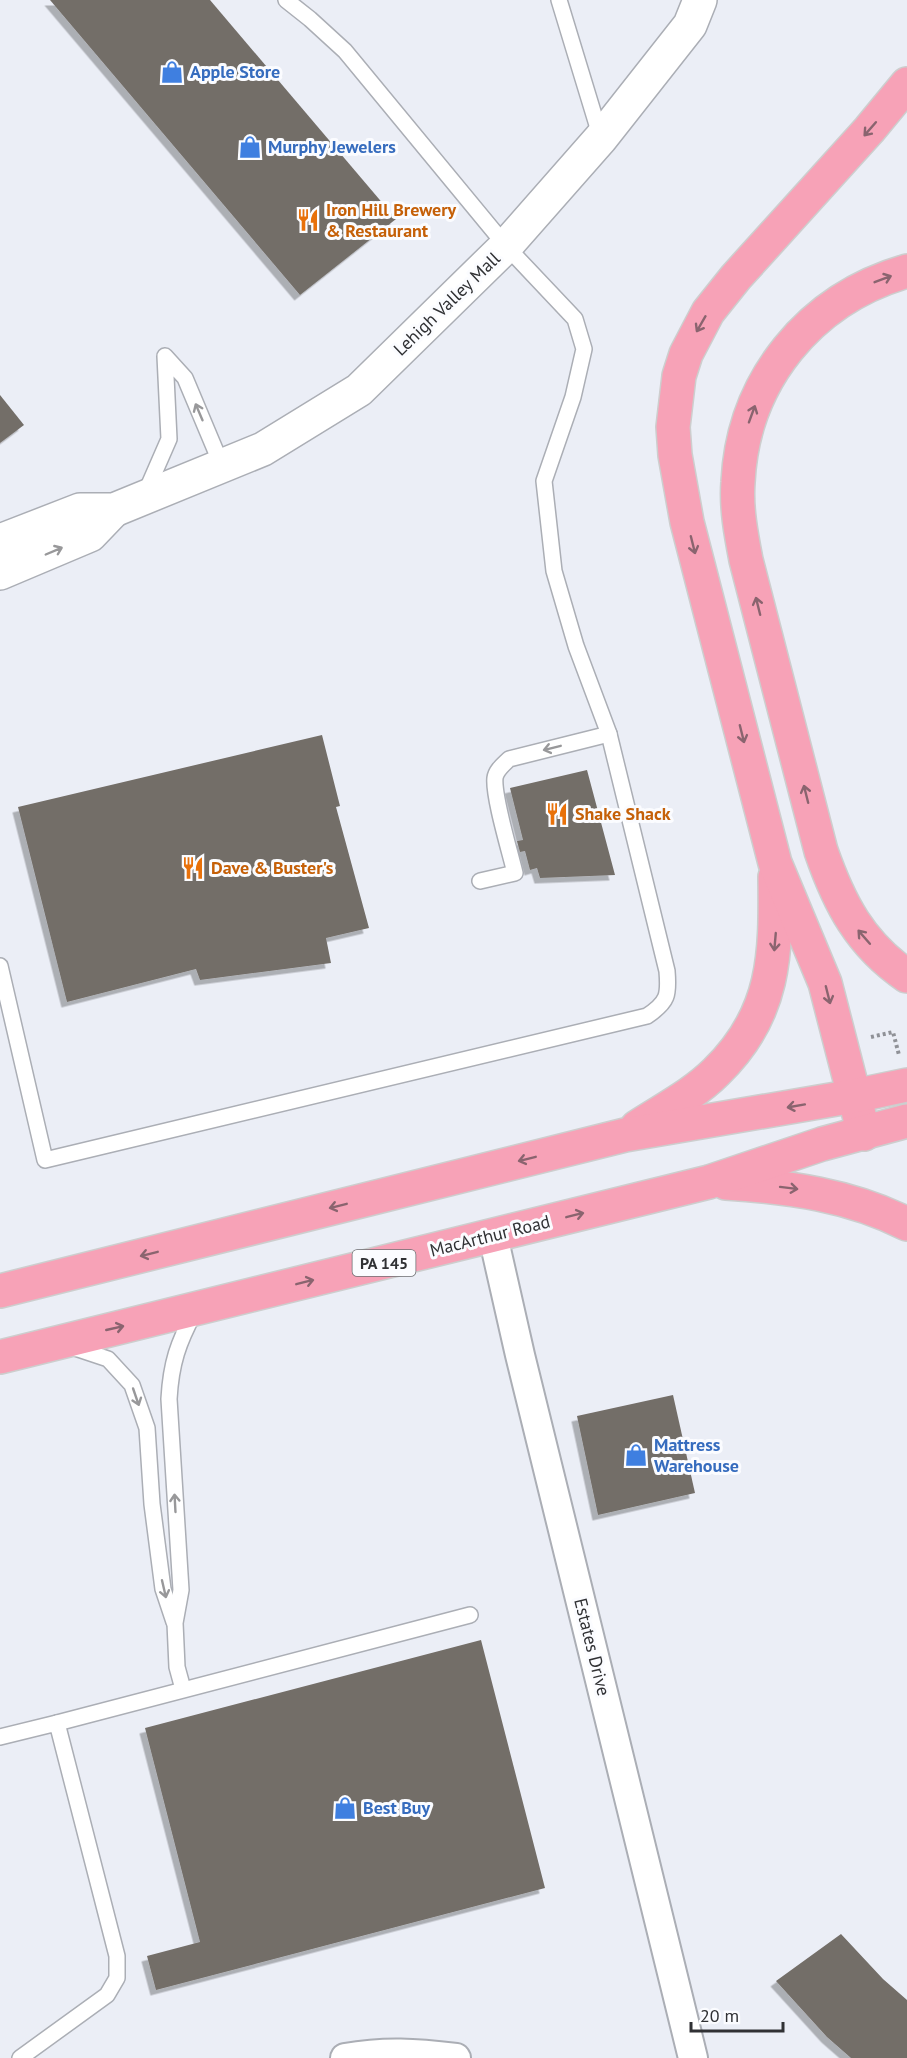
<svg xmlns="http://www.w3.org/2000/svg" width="907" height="2058" font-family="'PT Sans',sans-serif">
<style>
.building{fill:#736e68;filter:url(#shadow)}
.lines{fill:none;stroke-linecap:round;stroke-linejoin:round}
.lane-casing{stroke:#abaeb5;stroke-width:18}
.street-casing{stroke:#abaeb5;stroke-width:32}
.secondary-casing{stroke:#abaeb5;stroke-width:36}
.highway-casing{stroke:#cdcece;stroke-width:36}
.path{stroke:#8f9197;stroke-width:4;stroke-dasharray:3 3;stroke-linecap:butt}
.lane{stroke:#fff;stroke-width:15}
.street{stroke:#fff;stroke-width:28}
.secondary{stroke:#fff;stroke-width:33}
.highway{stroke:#f7a2b7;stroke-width:33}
.oneway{stroke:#8a646f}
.oneway2{stroke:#98989a}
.labels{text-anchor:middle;stroke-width:6;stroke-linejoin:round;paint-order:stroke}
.shield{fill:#fbfcff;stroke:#6d6e71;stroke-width:1.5}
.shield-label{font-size:16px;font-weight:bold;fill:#303134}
.shop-label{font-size:18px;font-weight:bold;fill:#366cbe;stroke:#fbfcff;text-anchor:start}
.food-label{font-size:18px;font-weight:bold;fill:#c56008;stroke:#fbfcff;text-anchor:start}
.street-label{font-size:18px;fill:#303134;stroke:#fbfcff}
</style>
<defs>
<filter id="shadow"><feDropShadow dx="-5.5" dy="5.5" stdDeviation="0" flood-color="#0004"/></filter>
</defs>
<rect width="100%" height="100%" fill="#ebeef6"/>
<g class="building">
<path d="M50,0h160l186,219 -96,76z"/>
<path d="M0,395l24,30 -24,18z"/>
<path d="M322,735l18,71 -4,1 33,121 -43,10 5,25 -131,17 -4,-11 -129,33 -49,-195z"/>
<path d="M587,770l28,105 -75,3 -3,-10 -7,2 -5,-19 -5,1 -3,-11 6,-1 -13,-52z"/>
<path d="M673,1395l22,98 -97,22 -21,-99z"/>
<path d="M481,1640l64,248 -389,102 -9,-34 53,-14 -55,-214z"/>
<path d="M841,1934l42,45 24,21v58h-56l-24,-21 -51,-56z"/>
</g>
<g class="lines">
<g class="lane-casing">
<g id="lane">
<path d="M559,0l42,138"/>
<path d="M145,494l24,-55 -4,-83 20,22 37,88"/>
<path d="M480,881l35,-8c-5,-21 -22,-77 -20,-95 1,-8 9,-14 14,-19l100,-25"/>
<path d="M0,966l45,194 602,-144c21,-14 22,-21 20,-45l-58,-237 -33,-88 -22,-75 -10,-90 29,-84 11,-48 -9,-30 -69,-73 -161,-195 -35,-32 -24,-19"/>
<path d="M69,1346l39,13 24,26 15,43 5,76 11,85 11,33"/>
<path d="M183,1689l-6,-22 -2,-44 6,-33 -12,-191c2,-36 9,-56 26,-88"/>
<path d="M57,1723l413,-108"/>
<path d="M0,1737l57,-14 60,233v22l-10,17 -87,63"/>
</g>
</g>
<g class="street-casing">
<g id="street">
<path d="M493,1236l27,119 173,703"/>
<path d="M345,2058c40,-7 71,-5 111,0"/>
</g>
</g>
<g class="secondary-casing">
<g id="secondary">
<path d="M0,541l80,-31h34l149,-61 96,-59 147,-144 95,-108 89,-113 10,-25"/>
<path d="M0,573l90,-38 24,-25"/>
</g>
</g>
<g class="highway-casing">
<g id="highway">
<path d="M907,271c-97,28 -164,109 -169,211 -2,26 3,52 8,78l75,291c18,52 39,93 86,125"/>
<path d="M637,1127c26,-17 57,-33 79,-55 60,-58 60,-118 59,-195"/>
<path d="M864,1134l-39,-151 -50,-120 -88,-341 -12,-67 -2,-28 6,-51 7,-22 22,-42 28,-35 133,-147 38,-46"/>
<path d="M726,1183c63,4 124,12 181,41"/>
<path d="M0,1291l625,-156 229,-39 53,-11"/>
<path d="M0,1357l709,-175 113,-38 85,-23"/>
</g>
</g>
<path class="path" d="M871,1037l22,-5 6,23"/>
<use href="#lane" class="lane"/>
<use href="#street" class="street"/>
<use href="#secondary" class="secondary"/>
<use href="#highway" class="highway"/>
</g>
<defs><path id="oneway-shaft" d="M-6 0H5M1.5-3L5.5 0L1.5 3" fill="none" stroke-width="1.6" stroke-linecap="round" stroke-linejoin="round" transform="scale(1.5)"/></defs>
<g class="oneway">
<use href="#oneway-shaft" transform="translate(870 129) rotate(131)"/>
<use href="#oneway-shaft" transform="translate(883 279) rotate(-21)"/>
<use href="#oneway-shaft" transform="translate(701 324) rotate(120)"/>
<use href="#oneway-shaft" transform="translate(752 414) rotate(-70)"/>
<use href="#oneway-shaft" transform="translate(693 545) rotate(76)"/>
<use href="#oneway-shaft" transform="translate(758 606) rotate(-104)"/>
<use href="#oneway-shaft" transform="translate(742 734) rotate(76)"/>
<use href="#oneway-shaft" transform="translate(806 794) rotate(-104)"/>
<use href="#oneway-shaft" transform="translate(864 937) rotate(-131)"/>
<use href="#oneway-shaft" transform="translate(775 942) rotate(95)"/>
<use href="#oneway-shaft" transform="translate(828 995) rotate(76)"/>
<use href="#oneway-shaft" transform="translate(796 1106) rotate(170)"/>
<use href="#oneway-shaft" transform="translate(527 1159) rotate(166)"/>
<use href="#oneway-shaft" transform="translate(789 1188) rotate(7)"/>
<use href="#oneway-shaft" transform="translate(338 1206) rotate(166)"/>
<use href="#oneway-shaft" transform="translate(575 1215) rotate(-14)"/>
<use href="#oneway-shaft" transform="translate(149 1254) rotate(166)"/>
<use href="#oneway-shaft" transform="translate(305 1282) rotate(-14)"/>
<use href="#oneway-shaft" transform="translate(115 1328) rotate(-13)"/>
</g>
<g class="oneway2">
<use href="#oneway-shaft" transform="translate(199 412) rotate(-113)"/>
<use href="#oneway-shaft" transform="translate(54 551) rotate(-23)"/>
<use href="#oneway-shaft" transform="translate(552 748) rotate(166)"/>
<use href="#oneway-shaft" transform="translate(136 1397) rotate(71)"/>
<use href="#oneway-shaft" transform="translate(175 1503) rotate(-93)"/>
<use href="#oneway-shaft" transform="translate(164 1589) rotate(77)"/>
</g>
<defs>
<g id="shop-bare" transform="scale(1.8)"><path d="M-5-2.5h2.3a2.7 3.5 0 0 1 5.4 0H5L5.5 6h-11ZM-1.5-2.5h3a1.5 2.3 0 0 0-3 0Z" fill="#3f7fe0" stroke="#fbfcff" stroke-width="2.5" paint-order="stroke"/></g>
<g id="restaurant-bare" transform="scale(1.8)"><path d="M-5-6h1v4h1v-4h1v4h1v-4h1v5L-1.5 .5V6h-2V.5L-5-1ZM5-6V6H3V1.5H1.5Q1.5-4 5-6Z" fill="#e8710a" stroke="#fbfcff" stroke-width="2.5" paint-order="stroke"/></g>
</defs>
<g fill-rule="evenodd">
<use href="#shop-bare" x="172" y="72"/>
<use href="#shop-bare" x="250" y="147"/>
<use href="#restaurant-bare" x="308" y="220"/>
<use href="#restaurant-bare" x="557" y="814"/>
<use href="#restaurant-bare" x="193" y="868"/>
<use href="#shop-bare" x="636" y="1455"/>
<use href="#shop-bare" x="345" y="1808"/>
</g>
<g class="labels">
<rect class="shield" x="352.5" y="1250" width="63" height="26" rx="4.5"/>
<g class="shield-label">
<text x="384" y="1269">PA 145</text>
</g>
<g class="shop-label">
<text x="190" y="78">Apple Store</text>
<text x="268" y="153">Murphy Jewelers</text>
<text x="654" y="1451">Mattress<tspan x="654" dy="21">Warehouse</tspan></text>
<text x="363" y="1814">Best Buy</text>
</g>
<g class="food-label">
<text x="326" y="216">Iron Hill Brewery<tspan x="326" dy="21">&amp; Restaurant</tspan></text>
<text x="575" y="820">Shake Shack</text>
<text x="211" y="874">Dave &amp; Buster's</text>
</g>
<g class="street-label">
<text transform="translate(447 304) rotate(-44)" y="6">Lehigh Valley Mall</text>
<text transform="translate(490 1236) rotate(-14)" y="6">MacArthur Road</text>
<text transform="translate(592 1647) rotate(76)" y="6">Estates Drive</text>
</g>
</g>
<path d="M691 2022v9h92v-9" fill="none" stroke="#303134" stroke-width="3"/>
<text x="700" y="2022" font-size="18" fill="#303134" stroke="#fbfcff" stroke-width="4.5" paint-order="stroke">20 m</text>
</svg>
